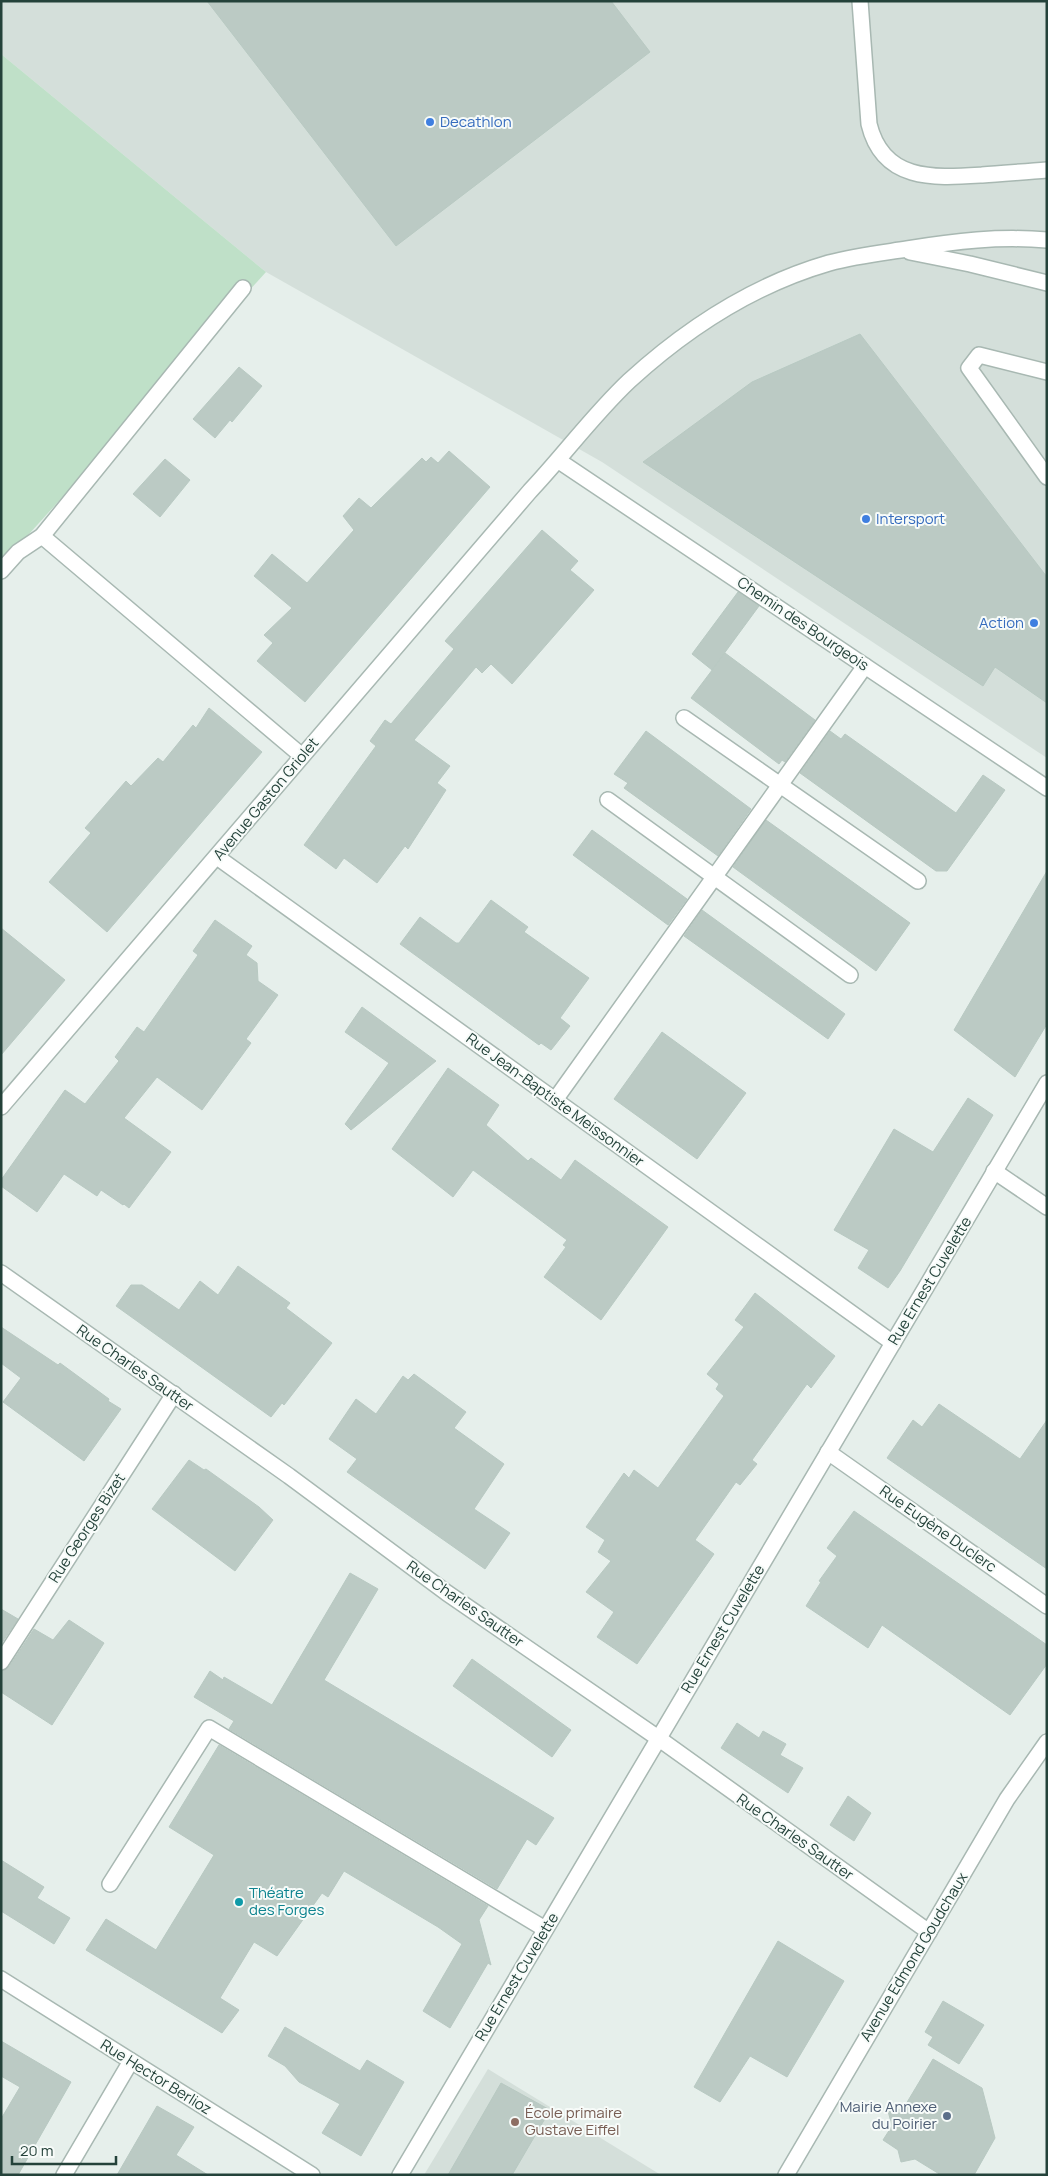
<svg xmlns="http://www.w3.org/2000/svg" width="1048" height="2176" font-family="Manrope,sans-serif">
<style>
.built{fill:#d4dfda}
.pitch{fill:#bfe0c8}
.building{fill:#bbcac4;stroke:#b8c9c2}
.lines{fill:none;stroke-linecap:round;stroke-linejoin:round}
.service-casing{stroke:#a8b8b2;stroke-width:18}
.minor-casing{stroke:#a8b8b2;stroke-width:18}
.service{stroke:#fff;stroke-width:15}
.minor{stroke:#fff;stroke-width:15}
.shop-dot{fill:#3f7fe0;stroke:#f7fbf9;stroke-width:2}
.culture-dot{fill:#0f9aa8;stroke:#f7fbf9;stroke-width:2}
.service-dot{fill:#5c6f8a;stroke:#f7fbf9;stroke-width:2}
.education-dot{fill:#8d6e63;stroke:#f7fbf9;stroke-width:2}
.labels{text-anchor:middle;stroke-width:4;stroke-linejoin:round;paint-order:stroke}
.shop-label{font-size:15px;fill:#366cbe;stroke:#f7fbf9;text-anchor:start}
.street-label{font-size:15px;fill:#24423a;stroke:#f7fbf9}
.culture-label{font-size:15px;fill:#0d838f;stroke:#f7fbf9;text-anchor:start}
.service-label{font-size:15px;fill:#4e5e75;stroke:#f7fbf9;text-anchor:end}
.education-label{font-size:15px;fill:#785e54;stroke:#f7fbf9;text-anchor:start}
</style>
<rect width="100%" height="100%" fill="#e6efeb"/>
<g class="built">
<path d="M1,1h1046v757l-445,-296 -336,-190 -265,-218z"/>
<path d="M488,2069l173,106h-237z"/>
</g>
<path class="pitch" d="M1,54l265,218 -265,293z"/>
<g class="building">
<path d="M207,1h404l39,51 -254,194z"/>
<path d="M860,334l187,243v126l-52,-36 -12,19 -340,-224 109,-80z"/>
<path d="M239,367l23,19 -30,36 -2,-2 -15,18 -22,-19z"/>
<path d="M449,451l41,36 -185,215 -48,-41 16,-18 -9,-8 28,-27 -38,-32 18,-22 35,29 47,-53 -11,-14 16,-18 12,10 51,-50 4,4 5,-5 7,6z"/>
<path d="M165,459l25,21 -30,37 -27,-23z"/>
<path d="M542,530l36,31 -8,9 24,20 -82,94 -21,-20 -9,9 -6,-6 -62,73 36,26 -13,17 9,7 -38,59 -3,-3 -28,37 -33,-25 -8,11 -32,-24 72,-99 -6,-5 15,-21 6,4 63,-75 -9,-8z"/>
<path d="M738,592l21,14 -47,64 -20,-16z"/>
<path d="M725,653l90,67 -30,42 -3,-2 -3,4 -88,-66z"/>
<path d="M209,708l53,44 -155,180 -58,-50 42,-49 -6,-5 41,-47 5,5 27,-28 5,4 30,-37 3,3z"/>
<path d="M646,731l105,78 -33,47 -94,-68 4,-5 -14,-9z"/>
<path d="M830,731l11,8 4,-5 111,79 27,-38 22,15 -58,81h-11l-136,-98z"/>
<path d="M766,820l144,103 -34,48 -143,-104z"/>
<path d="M592,830l95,69 -19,26 -95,-70z"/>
<path d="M1047,871v153l-32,53 -61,-47z"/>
<path d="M491,900l37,27 -4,5 65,46 -29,40 10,8 -19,24 -10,-7 -2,2 -139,-101 20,-27 36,26h3z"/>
<path d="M702,910l143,104 -17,25 -144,-103z"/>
<path d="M215,920l37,26 -6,9 11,8 1,18 20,14 -32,44 5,4 -49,67 -45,-33 -33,41 47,34 -42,56 -5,-4 -1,1 -22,-15 -4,6 -33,-22 -27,38 -36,-26v-6l64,-90 20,14 34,-43 -4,-4 22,-30 7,5 54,-77 -5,-4z"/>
<path d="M1,928l64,52 -64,75z"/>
<path d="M362,1007l74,54 -85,69 -6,-6 44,-61 -44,-31z"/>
<path d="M662,1032l84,61 -49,66 -83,-60z"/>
<path d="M448,1068l51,37 -13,20 42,36 3,-3 30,22 14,-20 93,67 -67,93 -57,-43 22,-30 -3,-2 4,-5 -94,-70 -20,27 -61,-48z"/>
<path d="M968,1098l25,17 -93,156 -12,17 -30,-20 11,-18 -35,-20 60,-101 39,23z"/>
<path d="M238,1266l52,37 -4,5 46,35 -48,62 -2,-2 -11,14 -155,-111 15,-21h11l37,25 21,-29 18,14z"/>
<path d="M755,1293l80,63 -24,32 -4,-4 -55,76 5,4 -17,21 -4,-3 -41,58 19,14 -77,110 -40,-27 17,-25 -28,-20 25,-31 -13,-9 7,-12 -19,-13 38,-54 5,5 5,-8 24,18 66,-92 -8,-7 3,-5 -12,-10 37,-47 -9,-7z"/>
<path d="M1,1327l57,38 2,-2 49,36 -1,2 13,8 -37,52 -81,-59 18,-24 -20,-15z"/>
<path d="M414,1374l52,38 -12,16 50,36 -30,45 36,24 -25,36 -138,-97 10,-13 -28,-20 27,-40 20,15 27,-38 5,4z"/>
<path d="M939,1404l81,55 27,-39v149l-160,-111 26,-38 9,7z"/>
<path d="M189,1460l15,10 2,-1 53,38 14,13 -38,51 -83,-62z"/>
<path d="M854,1511l193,134v19l-37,51 -128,-90 -14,23 -62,-42 15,-24 -2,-1 18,-25 -10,-8z"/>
<path d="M350,1573l28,16 -54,91 230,138 -18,27 -9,-6 -30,50 -268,-160 5,-8 -40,-24 16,-26 13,9 1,-3 48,28z"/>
<path d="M1,1609l17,10 -17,25z"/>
<path d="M69,1620l35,23 -52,82 -51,-33v-21l8,-4 25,-38 19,11z"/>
<path d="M472,1659l99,71 -19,27 -99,-71z"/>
<path d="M737,1723l22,15 4,-7 23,13 -6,11 23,13 -15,25 -67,-45z"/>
<path d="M219,1745l269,161 -9,14 12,45 -3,-2 -38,65 -27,-17 39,-67 -24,-17 -94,-56 -16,26 -6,-4 -45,63 -23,-14 -34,56 19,12 -17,23 -136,-83 20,-31 50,31 58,-95 -45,-28z"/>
<path d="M848,1796l23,17 -17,28 -24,-16z"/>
<path d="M1,1860l43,27 -7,11 33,20 -16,26 -53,-33z"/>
<path d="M778,1941l66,40 -57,96 -37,-21 -30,46 -26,-15z"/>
<path d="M943,2001l41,24 -25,39 -31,-19 5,-8 -8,-5z"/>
<path d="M285,2027l75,44 7,-11 37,22 -43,74 -39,-23 18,-29 -41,-22 -14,-16 -17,-10z"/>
<path d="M1,2041l70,41 -53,93h-17v-56l19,-32 -19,-11z"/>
<path d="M933,2059l49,29 13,50 -21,37h-33l-26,-16 -14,3 -3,-12 -15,-10 9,-14 -4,-15 15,-2z"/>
<path d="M501,2083l49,27 -38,65h-64z"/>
<path d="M157,2106l37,21 -18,28 32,20h-91z"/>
</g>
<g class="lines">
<g class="service-casing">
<g id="service">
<path d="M860,1l9,123c14,58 65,54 113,51 21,-2 43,-3 65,-5"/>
<path d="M1047,372l-68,-17 -10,13 78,109"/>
<path d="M684,718l234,163"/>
<path d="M608,800l242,175"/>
<path d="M555,1100l310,-434"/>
<path d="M110,1884l99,-156 336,201"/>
</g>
</g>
<g class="minor-casing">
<g id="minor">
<path d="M910,252l60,12 77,19"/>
<path d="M559,461l488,327"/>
<path d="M42,536l260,220"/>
<path d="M1,571l17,-19 24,-16 201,-248"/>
<path d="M217,857l676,486"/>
<path d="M1,1107l529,-616c34,-36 63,-76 99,-110 58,-53 124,-96 200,-118 26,-7 52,-10 78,-14 48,-8 92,-13 140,-9"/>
<path d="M994,1171l53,36"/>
<path d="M1,1273l288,203 158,117 211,145 271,194"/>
<path d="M828,1452l219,154"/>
<path d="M1,1662l173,-268"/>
<path d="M1,1979l311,196"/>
<path d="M64,2175l67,-114"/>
<path d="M400,2175l647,-1092"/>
<path d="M786,2175l221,-376 40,-57"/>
</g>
</g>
<use href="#service" class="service"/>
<use href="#minor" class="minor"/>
</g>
<g class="shop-dot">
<circle cx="430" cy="122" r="5"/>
<circle cx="866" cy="519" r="5"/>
<circle cx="1034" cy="623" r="5"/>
</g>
<circle class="culture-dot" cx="239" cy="1902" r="5"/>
<circle class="service-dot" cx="947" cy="2116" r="5"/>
<circle class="education-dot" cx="515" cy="2122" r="5"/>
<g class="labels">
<g class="shop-label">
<text x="440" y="127">Decathlon</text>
<text x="876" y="524">Intersport</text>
<text x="1024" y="628" text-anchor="end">Action</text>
</g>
<g class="street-label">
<text transform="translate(803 624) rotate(34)" y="5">Chemin des Bourgeois</text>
<text transform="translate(266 799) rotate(-50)" y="5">Avenue Gaston Griolet</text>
<text transform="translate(555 1100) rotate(36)" y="5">Rue Jean-Baptiste Meissonnier</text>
<text transform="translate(930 1281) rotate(-59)" y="5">Rue Ernest Cuvelette</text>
<text transform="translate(135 1368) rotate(35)" y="5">Rue Charles Sautter</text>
<text transform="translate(87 1528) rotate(-57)" y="5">Rue Georges Bizet</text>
<text transform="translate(938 1529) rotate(35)" y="5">Rue Eugène Duclerc</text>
<text transform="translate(465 1604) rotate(35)" y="5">Rue Charles Sautter</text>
<text transform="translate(723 1629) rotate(-59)" y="5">Rue Ernest Cuvelette</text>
<text transform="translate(795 1837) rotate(35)" y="5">Rue Charles Sautter</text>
<text transform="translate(914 1957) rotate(-59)" y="5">Avenue Edmond Goudchaux</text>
<text transform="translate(517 1977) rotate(-59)" y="5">Rue Ernest Cuvelette</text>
<text transform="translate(156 2077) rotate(32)" y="5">Rue Hector Berlioz</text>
</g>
<g class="culture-label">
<text x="249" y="1898">Théatre<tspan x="249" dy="17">des Forges</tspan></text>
</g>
<g class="service-label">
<text x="937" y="2112">Mairie Annexe<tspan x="937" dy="17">du Poirier</tspan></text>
</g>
<g class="education-label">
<text x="525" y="2118">École primaire<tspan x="525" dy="17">Gustave Eiffel</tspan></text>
</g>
</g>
<rect width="1048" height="2176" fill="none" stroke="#24423a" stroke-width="5"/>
<path d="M12 2156v8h104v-8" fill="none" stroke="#24423a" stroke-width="2.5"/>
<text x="20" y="2156" font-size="15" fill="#24423a" stroke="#f7fbf9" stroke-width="4" paint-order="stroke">20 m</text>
</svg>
